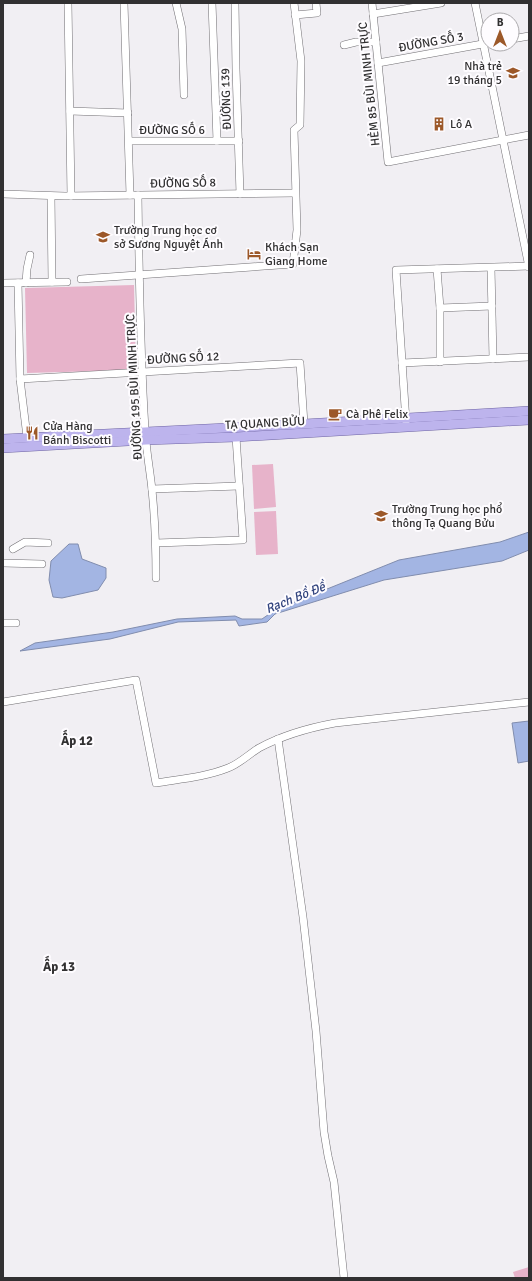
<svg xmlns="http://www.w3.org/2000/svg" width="532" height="1281" font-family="Signika,sans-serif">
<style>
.green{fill:#e7b3ca}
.water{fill:#a3b5e3;stroke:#818dae}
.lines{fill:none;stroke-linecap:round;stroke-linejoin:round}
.minor-casing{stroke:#716f73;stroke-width:8}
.major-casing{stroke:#6f65a3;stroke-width:10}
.minor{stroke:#fff;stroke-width:7}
.major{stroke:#bdb4ed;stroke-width:9}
.labels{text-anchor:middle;stroke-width:4;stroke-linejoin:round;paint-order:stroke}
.street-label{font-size:12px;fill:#313031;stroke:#fefcff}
.poi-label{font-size:12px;fill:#313031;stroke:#fefcff;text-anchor:start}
.water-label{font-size:13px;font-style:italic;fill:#32447e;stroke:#fefcff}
.neighbourhood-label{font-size:13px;font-weight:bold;fill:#313031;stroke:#fefcff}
</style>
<rect width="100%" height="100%" fill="#f1eff3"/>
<g class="green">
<path d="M134,285l2,85 -109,3 -2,-85z"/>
<path d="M273,464l3,43 -22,2 -2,-44z"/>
<path d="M276,511l2,43 -22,1 -2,-43z"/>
<path d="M529,1267v11h-14l-2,-6z"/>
</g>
<g class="water">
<path d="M529,532v18l-27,11 -118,19 -109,34 -8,8 -28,4 -3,-6 -58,2 -68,17 -90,12 15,-8 78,-11 64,-13 58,-3 7,3h20l13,-9 124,-50 101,-18z"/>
<path d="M69,544h9l4,15 24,9v10l-8,12 -36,8 -9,-1 -4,-17 2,-19z"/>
<path d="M529,721v40l-11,2 -6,-40z"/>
</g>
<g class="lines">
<g class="minor-casing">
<g id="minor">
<path d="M68,3l3,193"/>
<path d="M124,3l6,192"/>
<path d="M176,3l6,26 2,66"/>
<path d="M212,3l5,138"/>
<path d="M235,3l1,66 4,125"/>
<path d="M372,3l16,159 141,-27"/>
<path d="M475,3l54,264"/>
<path d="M373,14l68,-11"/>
<path d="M295,15l22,-2 -1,-10"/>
<path d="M512,39l17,-3"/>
<path d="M344,45l12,-3h20"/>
<path d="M378,63l110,-20"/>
<path d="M70,111l58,2"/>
<path d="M129,141h110"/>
<path d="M3,194l62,2 230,-3"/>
<path d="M138,195c1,78 2,156 7,234 1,21 5,41 7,61 3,29 4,58 4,88"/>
<path d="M51,196l1,86"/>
<path d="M491,268l2,91"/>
<path d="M437,269l3,39v54"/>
<path d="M81,279l212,-15 4,-34 -3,-100 6,-5 1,-64 -7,-58"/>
<path d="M3,283l64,-1"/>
<path d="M18,283l2,96 7,58"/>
<path d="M26,283l1,-14 3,-14"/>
<path d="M440,308l52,-2"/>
<path d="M402,363l127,-6"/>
<path d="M20,379l280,-16 4,61"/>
<path d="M406,422l-10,-152 133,-4"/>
<path d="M152,489l87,-3"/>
<path d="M156,543l87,-3 -7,-103"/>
<path d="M13,549l12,-7 23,1"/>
<path d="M3,563l39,1"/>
<path d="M3,623h13"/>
<path d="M3,702l133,-22 20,103c24,-4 49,-6 72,-15 11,-4 21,-14 31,-20 24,-13 49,-20 76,-25l194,-21"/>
<path d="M278,739l25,178 13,114 8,101 4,24 6,26 10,96"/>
</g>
</g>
<g class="major-casing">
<g id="major">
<path d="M3,439l301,-15 225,-13"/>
<path d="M3,448l143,-8 90,-3 293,-17"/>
</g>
</g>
<use href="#minor" class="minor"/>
<use href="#major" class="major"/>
</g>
<defs>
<g id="school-bare" transform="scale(1.08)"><path d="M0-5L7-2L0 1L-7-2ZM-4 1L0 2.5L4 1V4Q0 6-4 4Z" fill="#9c5829" stroke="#fefcff" stroke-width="2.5" paint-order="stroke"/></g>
<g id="building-bare" transform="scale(1.08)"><path d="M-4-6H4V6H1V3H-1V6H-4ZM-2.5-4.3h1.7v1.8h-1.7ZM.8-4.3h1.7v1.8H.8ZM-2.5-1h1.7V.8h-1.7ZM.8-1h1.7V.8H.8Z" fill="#9c5829" stroke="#fefcff" stroke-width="2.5" paint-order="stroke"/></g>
<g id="hotel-bare" transform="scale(1.08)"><path d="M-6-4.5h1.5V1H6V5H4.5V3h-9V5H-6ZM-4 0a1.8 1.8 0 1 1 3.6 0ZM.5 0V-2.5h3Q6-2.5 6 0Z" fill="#9c5829" stroke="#fefcff" stroke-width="2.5" paint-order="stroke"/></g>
<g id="cafe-bare" transform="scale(1.08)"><path d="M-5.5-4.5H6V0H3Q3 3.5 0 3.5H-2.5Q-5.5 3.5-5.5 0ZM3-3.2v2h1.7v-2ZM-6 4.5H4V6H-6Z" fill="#9c5829" stroke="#fefcff" stroke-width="2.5" paint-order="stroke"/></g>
<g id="restaurant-bare" transform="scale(1.08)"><path d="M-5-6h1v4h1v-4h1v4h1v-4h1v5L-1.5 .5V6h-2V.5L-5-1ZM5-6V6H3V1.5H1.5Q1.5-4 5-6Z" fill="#9c5829" stroke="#fefcff" stroke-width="2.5" paint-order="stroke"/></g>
</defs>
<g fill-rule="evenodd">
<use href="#school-bare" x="513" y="73"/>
<use href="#building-bare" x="439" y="124"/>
<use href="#school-bare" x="103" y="237"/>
<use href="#hotel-bare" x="254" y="254"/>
<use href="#cafe-bare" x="335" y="414"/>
<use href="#restaurant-bare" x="32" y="433"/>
<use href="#school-bare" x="381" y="516"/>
</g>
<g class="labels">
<g class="street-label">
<text transform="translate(431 42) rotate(-10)" y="4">ĐƯỜNG SỐ 3</text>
<text transform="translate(369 84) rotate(-96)" y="4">HẺM 85 BÙI MINH TRỰC</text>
<text transform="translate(226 99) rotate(-92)" y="4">ĐƯỜNG 139</text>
<text x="172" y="134">ĐƯỜNG SỐ 6</text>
<text transform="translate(183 183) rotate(-1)" y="4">ĐƯỜNG SỐ 8</text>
<text transform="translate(183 358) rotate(-3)" y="4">ĐƯỜNG SỐ 12</text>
<text transform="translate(134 387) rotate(-93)" y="4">ĐƯỜNG 195 BÙI MINH TRỰC</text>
<text transform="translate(265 423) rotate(-3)" y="4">TẠ QUANG BỬU</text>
</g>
<g class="poi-label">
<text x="502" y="70" text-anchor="end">Nhà trẻ<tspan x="502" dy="14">19 tháng 5</tspan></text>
<text x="450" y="128">Lô A</text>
<text x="114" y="234">Trường Trung học cơ<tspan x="114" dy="14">sở Sương Nguyệt Ánh</tspan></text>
<text x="265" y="251">Khách Sạn<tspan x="265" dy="14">Giang Home</tspan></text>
<text x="346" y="418">Cà Phê Felix</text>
<text x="43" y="430">Cửa Hàng<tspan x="43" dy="14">Bánh Biscotti</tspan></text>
<text x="392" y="513">Trường Trung học phổ<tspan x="392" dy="14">thông Tạ Quang Bửu</tspan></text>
</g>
<g class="water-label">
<text transform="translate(295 597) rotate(-22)" y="5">Rạch Bồ Đề</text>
</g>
<g class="neighbourhood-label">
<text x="77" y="745">Ấp 12</text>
<text x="59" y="971">Ấp 13</text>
</g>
</g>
<rect width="532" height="1281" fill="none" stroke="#313031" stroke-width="8"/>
<g transform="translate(500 32)"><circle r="19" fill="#fefcff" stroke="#acaaad"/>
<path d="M0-3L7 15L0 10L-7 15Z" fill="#9c5829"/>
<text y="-6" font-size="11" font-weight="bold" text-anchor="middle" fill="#313031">B</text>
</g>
</svg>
